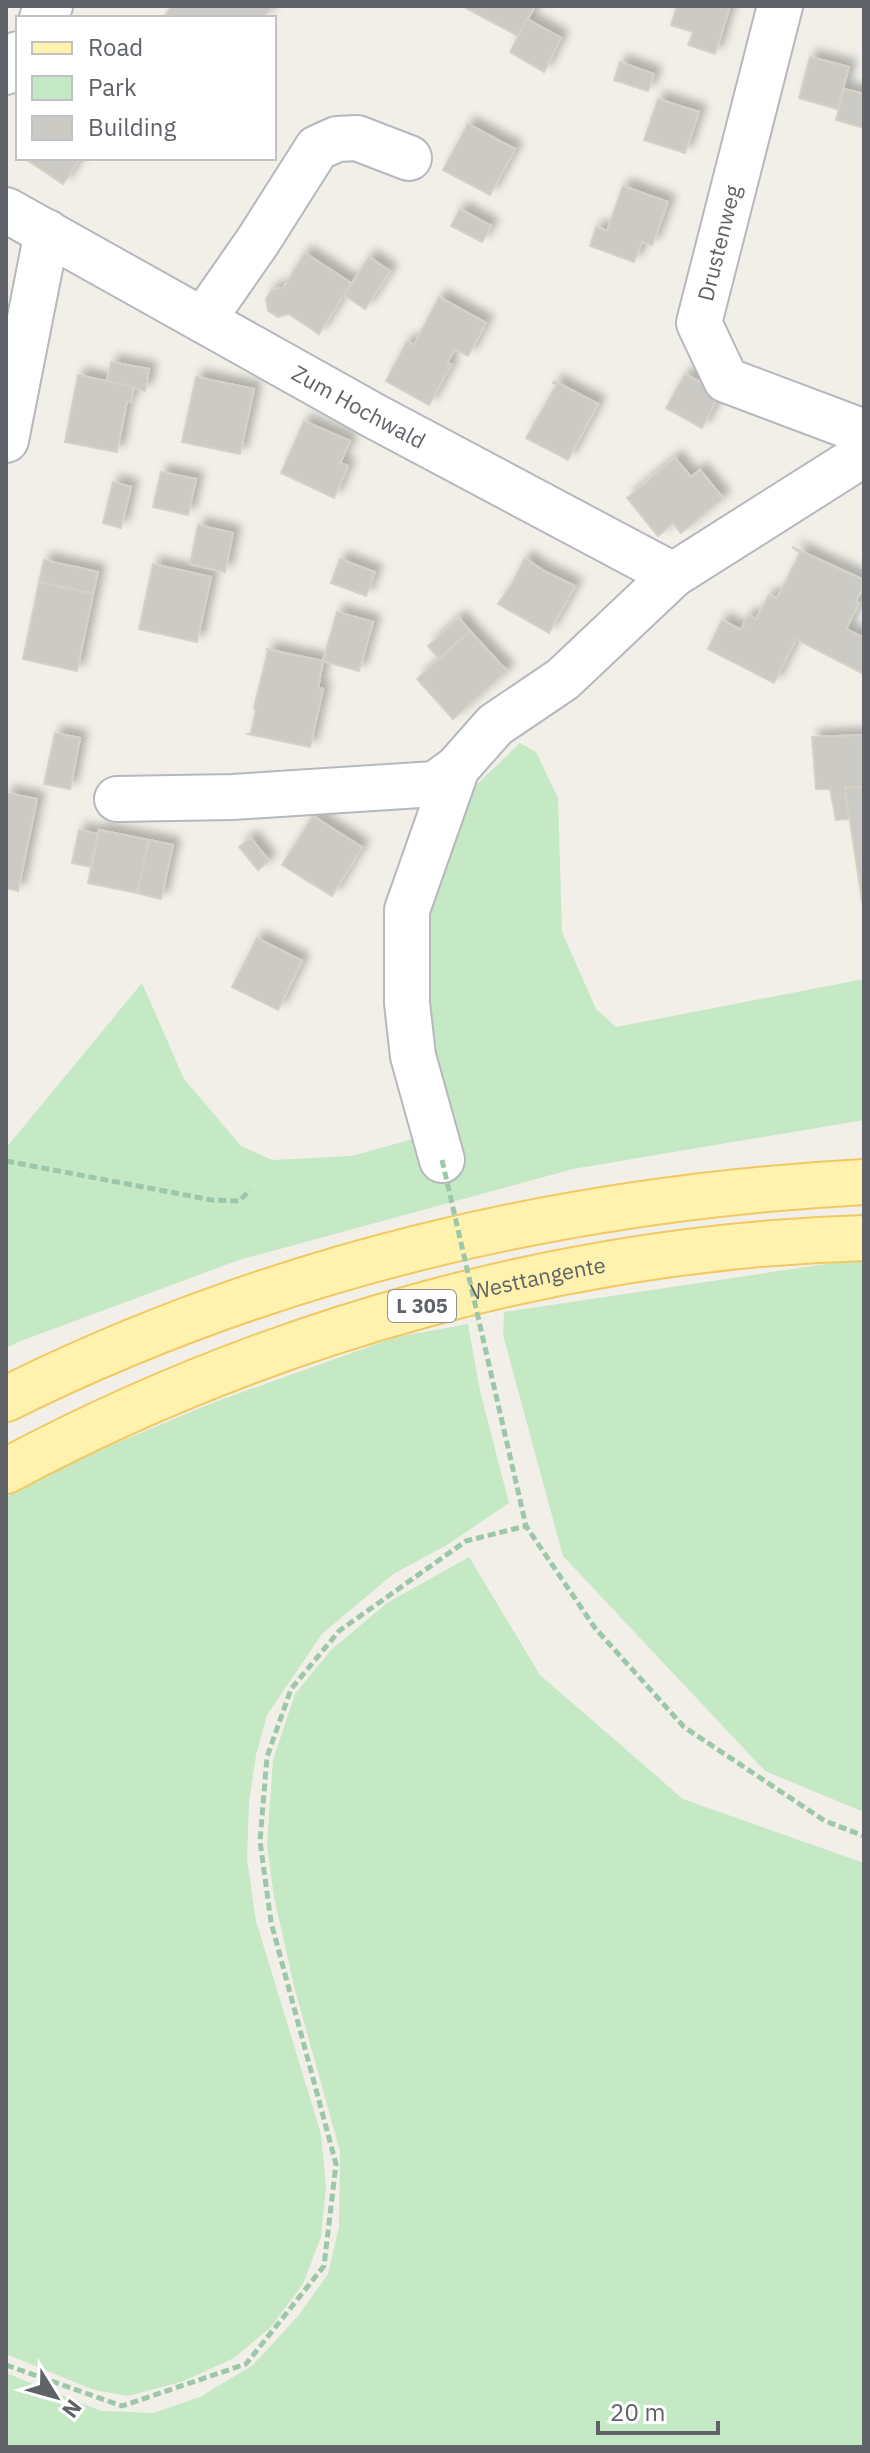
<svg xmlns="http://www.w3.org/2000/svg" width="870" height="2453" font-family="'IBM Plex Sans',sans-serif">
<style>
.green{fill:#c5e8c5}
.building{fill:#cccac5;stroke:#d6d1c6;stroke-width:2;filter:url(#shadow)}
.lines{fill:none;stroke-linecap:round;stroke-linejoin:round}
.minor-casing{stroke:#b5b8bc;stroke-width:48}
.major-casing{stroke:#f2c960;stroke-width:48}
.path{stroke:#9cc7a9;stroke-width:5;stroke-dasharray:8 4;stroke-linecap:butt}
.minor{stroke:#fff;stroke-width:44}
.major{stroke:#fff2af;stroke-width:44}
.path-bridge{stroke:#9cc7a9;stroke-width:5;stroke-dasharray:8 4;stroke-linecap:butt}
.labels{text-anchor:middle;stroke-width:8;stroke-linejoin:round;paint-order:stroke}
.shield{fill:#fff;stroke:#8f9295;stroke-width:2}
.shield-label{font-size:20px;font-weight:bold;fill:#5f6368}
.street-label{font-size:22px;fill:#5f6368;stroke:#fff}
</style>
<defs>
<filter id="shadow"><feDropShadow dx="7" dy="-7" stdDeviation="4" flood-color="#0004"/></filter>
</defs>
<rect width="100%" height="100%" fill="#f1efe8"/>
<g class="green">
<path d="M520,743l16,9 22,46 4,134 34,77 20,18 248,-48v141l-291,49 -334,91 -221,82 -12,6v-200l136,-165 42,96 57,67 31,14 80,-4 86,-24 -32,-203 60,-134z"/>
<path d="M846,1261h18v551l-99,-41 -202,-215 -60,-221 1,-23z"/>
<path d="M468,1324l12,67 29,112 -62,42 -54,29 -71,60 -55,81 -11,40 -7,47 -2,57 9,62 65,213 5,52 -5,51 -18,47 -33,44 -36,30 -50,23 -56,15 -34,-6 -88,-36v-857l87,-44 119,-50 184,-66z"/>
<path d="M469,1557l71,118 143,124 181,64v584h-858v-74l95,38 52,2 47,-16 53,-32 45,-49 30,-42 11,-47 1,-76 -45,-161 -21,-93 -7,-52 6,-85 22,-66 36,-44 56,-47z"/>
</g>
<g class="building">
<path d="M172,6h101l-10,12h-100z"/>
<path d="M467,6h68l-17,30 -52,-28z"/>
<path d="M677,6h53l-15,48 -27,-9 5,-13 -22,-7z"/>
<path d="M527,19l34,19 -17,34 -34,-20z"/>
<path d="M810,57l39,10 -12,42 -38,-11z"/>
<path d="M620,62l34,12 -6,17 -34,-11z"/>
<path d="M844,89l20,5v34l-28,-8z"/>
<path d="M658,99l41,13 -14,41 -41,-13z"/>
<path d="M468,124l47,25 -25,46 -47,-25z"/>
<path d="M24,158h56l-17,26z"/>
<path d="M623,186l45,16 -16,43 -10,-3 -8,20 -44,-16 6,-19 11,4z"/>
<path d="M460,209l31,17 -9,16 -31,-16z"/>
<path d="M305,253l46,30 -32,51 -30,-20 -11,3 -10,-6 -2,-12 6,-9 11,-2z"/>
<path d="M369,257l21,14 -25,38 -21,-14z"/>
<path d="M439,297l47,26 -18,33 -13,-7 -8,14 4,2 -22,40 -43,-24 21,-40 7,4z"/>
<path d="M111,362l38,7 -4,22 -38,-10z"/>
<path d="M685,374l35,19 -18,35 -36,-20z"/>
<path d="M78,375l56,12 -3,15 -4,-1 -10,51 -52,-10z"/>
<path d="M196,377l58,12 -14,65 -58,-12z"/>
<path d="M554,381l44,23 -30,56 -42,-22 31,-54 -4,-1z"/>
<path d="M304,421l46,20 -10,22 8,3 -14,32 -53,-25z"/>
<path d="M675,458l16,19 9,-7 23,28 -42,35 -8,-10 -15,13 -31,-38z"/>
<path d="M161,472l35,7 -8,36 -35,-8z"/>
<path d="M113,482l18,5 -10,41 -18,-5z"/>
<path d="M198,525l35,8 -8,39 -35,-8z"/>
<path d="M792,547l72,33v6l-8,15 3,2 -13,26 18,9v36l-68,-35 -22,44 -66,-34 14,-29 19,10 7,-15 8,4 13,-24 8,3 23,-45z"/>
<path d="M525,558l19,13 31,15 -26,47 -51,-29 12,-17z"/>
<path d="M340,559l35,13 -9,24 -35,-13z"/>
<path d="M44,560l54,12 -5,22 -54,-12z"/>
<path d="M153,564l58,13 -14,65 -58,-13z"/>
<path d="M39,582l54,12 -16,77 -54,-12z"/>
<path d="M337,612l36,10 -14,49 -36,-10z"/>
<path d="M459,618l11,13 -31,28 -11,-13z"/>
<path d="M470,631l37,40 -54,48 -36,-40z"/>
<path d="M266,649l57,12 -5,27 5,1 -13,58 -62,-13 3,-1 5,-24 -2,-1 14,-58z"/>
<path d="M55,733l25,5 -10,51 -26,-5z"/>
<path d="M864,735v52l-19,1 4,31 -13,1 -6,-31h-14l-4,-52z"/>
<path d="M864,787v127l-19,-126z"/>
<path d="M6,793l31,6 -19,92 -12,-3z"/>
<path d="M313,816l49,31 -30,49 -50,-31z"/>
<path d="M79,830l19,4 -7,33 -19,-4z"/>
<path d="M99,830l50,10 -12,53 -49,-10z"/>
<path d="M251,838l18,23 -11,9 -19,-23z"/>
<path d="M149,840l24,5 -12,54 -24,-6z"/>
<path d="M257,938l45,23 -24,49 -46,-23z"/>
</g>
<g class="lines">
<g class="minor-casing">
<g id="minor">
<path d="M780,6l-81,317 27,57 138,52"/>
<path d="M42,18l8,-12"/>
<path d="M6,72l12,-18"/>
<path id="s1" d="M6,210l370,207 297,158"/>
<path d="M203,320l55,-79 59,-93 20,-9 20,-1 52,20"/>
<path d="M6,440l41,-208"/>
<path d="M117,799l116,-2 202,-13 22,-16"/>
<path d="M442,1160l-29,-104 -6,-53v-93l50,-142 38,-43 68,-46 110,-104 191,-121"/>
</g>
</g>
<g class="major-casing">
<g id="major">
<path d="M6,1399c268,-133 560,-201 858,-217"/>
<path id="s2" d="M6,1471c262,-140 560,-224 858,-233"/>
</g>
</g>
<g class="path">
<path d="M6,1161l206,39 27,1 11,-11"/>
<path d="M6,2365l116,41 124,-42 78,-98 12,-102 -65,-242 -11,-81 7,-84 24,-68 48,-58 127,-90 60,-15 69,102 89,99 141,94 39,15"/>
</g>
<use href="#minor" class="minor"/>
<use href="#major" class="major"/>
<path class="path-bridge" d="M442,1160l84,366"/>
</g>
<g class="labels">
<rect class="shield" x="388" y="1290" width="68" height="32" rx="6"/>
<g class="shield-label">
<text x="422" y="1313">L 305</text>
</g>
<g class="street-label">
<text transform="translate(719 243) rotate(-76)" y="8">Drustenweg</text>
<text dy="8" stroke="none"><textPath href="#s1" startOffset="404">Zum Hochwald</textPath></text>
<text dy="8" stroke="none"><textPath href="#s2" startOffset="568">Westtangente</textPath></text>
</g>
</g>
<rect width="870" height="2453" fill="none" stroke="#5f6368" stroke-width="16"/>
<rect x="16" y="16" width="260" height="144" fill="#ffffff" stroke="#bfc1c3" stroke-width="2"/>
<rect x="32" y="42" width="40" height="12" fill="#fff2af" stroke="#bfc1c3" stroke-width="2"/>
<text x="88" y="56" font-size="24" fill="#5f6368">Road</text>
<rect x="32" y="76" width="40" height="24" fill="#c5e8c5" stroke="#bfc1c3" stroke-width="2"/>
<text x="88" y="96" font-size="24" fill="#5f6368">Park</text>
<rect x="32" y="116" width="40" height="24" fill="#cccac5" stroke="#bfc1c3" stroke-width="2"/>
<text x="88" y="136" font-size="24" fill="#5f6368">Building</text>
<g transform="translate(56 2397) rotate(127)" stroke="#ffffff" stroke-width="6" paint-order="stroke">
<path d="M0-6L14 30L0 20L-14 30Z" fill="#5f6368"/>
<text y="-12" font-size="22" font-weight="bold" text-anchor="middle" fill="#5f6368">N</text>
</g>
<path d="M598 2421v12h120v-12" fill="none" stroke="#5f6368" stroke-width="4"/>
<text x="610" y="2421" font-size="24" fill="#5f6368" stroke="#ffffff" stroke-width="6" paint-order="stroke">20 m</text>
</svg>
